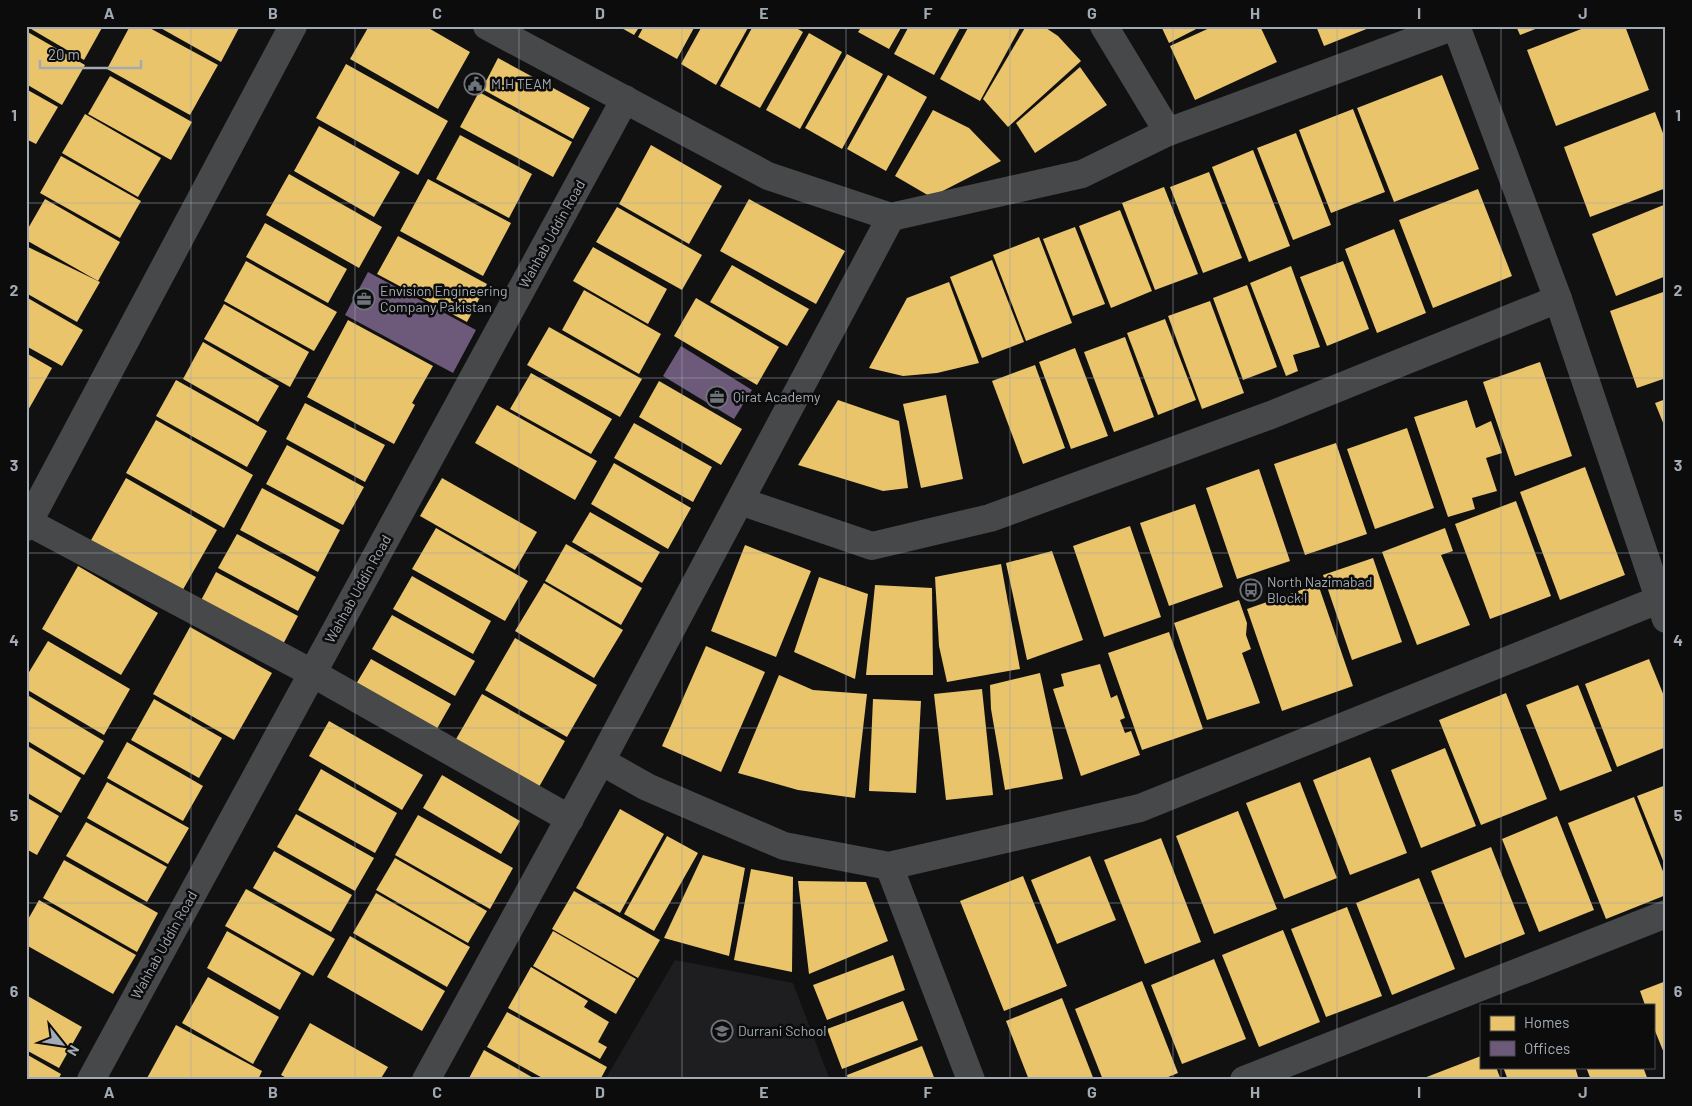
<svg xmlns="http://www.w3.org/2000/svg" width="1692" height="1106" font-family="Barlow,sans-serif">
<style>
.built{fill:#1e1e20}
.homes{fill:#e9c46a}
.offices{fill:#6d597a}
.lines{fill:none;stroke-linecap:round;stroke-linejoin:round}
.minor{stroke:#46484a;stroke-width:28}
.grid{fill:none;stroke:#a2aab3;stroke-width:1;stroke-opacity:0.55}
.labels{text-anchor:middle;stroke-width:5;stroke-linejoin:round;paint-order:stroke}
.poi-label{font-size:14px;fill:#a2aab3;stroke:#0c0c0d;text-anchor:start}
.street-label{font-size:14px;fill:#a2aab3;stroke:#0c0c0d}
.neatline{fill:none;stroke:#a2aab3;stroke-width:2}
.grid-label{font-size:16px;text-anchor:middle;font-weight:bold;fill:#a2aab3}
</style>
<rect width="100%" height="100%" fill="#111112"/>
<path class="built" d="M675,960l118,23 37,97h-225z"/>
<g class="homes">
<path d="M26,26h77l-19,34z"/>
<path d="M130,26h16l72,39 -28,50 -83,-46z"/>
<path d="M157,26h83l-19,36z"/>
<path d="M369,26h56l45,26 -32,57 -88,-50z"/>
<path d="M618,26h22l-6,9z"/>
<path d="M644,26h51l-18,33 -39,-22z"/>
<path d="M702,26h47l-33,59 -35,-21z"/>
<path d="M753,26h40l10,6 -43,76 -40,-22z"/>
<path d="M862,26h40l-13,23 -31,-17z"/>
<path d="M909,26h52l-27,49 -40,-21z"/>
<path d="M969,26h52l-41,75 -40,-22z"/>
<path d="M1026,26h17l15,10 23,25 -73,66 -25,-28z"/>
<path d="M1161,26h41l-33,17z"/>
<path d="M1214,26h46l17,36 -82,38 -25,-54z"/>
<path d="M1316,26h58l-50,20z"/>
<path d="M1516,26h27l-23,9z"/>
<path d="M1589,26h36l24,64 -93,36 -29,-76z"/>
<path d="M26,31l59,34 -23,40 -36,-21z"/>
<path d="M809,33l33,19 -42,77 -34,-19z"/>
<path d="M847,54l36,20 -41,75 -37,-21z"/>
<path d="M498,58l92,50 -17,31 -91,-50z"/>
<path d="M346,64l102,57 -30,54 -102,-57z"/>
<path d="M1080,67l27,38 -72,48 -19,-30z"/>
<path d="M888,75l39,22 -41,74 -39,-22z"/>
<path d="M1442,75l37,94 -85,33 -37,-94z"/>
<path d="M110,76l82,46 -21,38 -83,-46z"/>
<path d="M26,89l32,18 -22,37 -10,-5z"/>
<path d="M479,92l93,50 -19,35 -93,-50z"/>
<path d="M1353,109l32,83 -54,21 -32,-83z"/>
<path d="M933,110l36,18 32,33 -70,36 -36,-21z"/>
<path d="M1655,112l11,29v47l-76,29 -26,-70z"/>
<path d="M85,114l76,44 -23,39 -76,-44z"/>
<path d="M319,126l81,46 -26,45 -80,-46z"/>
<path d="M1296,133l35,92 -38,15 -36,-92z"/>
<path d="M460,135l72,39 -23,44 -73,-39z"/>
<path d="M651,145l71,41 -33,58 -70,-40z"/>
<path d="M1253,150l37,96 -41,16 -37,-95z"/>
<path d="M61,156l80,45 -21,37 -80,-45z"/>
<path d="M1209,172l33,86 -39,15 -33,-86z"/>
<path d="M289,174l93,53 -23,41 -93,-53z"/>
<path d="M428,179l83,44 -28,53 -83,-45z"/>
<path d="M1164,187l34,87 -43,16 -33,-87z"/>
<path d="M1478,189l34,87 -79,32 -34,-88z"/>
<path d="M45,199l75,43 -22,39 -72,-41v-8z"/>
<path d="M749,199l96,52 -29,53 -96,-53z"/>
<path d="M1666,204v72l-50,20 -24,-62z"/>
<path d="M617,207l85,48 -20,35 -86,-48z"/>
<path d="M1120,210l32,81 -41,17 -32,-82z"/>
<path d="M265,223l82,46 -19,34 -82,-46z"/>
<path d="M1075,227l30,77 -32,12 -30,-77z"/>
<path d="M1394,229l32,84 -49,20 -32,-84z"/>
<path d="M398,236l89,48 -20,38 -90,-48z"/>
<path d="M1039,237l33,86 -46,18 -33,-86z"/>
<path d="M26,246l74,36 -23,40 -51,-29z"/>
<path d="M593,247l74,42 -19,35 -75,-43z"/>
<path d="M992,260l32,82 -42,16 -32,-81z"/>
<path d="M246,261l91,51 -23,39 -90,-50z"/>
<path d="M1343,261l26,68 -42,17 -27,-69z"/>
<path d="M732,265l77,44 -22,37 -77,-44z"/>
<path d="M1291,266l29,81 -27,8 5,16 -12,5 -36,-93z"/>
<path d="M949,282l30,81 -42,10 -34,3 -34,-8 38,-70z"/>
<path d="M1247,285l30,82 -34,13 -30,-82z"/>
<path d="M584,290l77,44 -22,40 -77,-44z"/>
<path d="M1666,291v87l-29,10 -27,-77z"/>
<path d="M26,297l57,33 -21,36 -36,-20z"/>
<path d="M696,298l83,49 -22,38 -83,-49z"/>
<path d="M1210,301l34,92 -42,16 -34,-93z"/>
<path d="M224,304l85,48 -19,35 -86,-48z"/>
<path d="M1165,319l31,81 -38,15 -31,-82z"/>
<path d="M348,320l85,46 -21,37 3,2 -21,39 -87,-47z"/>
<path d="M549,327l93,52 -22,38 -93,-52z"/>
<path d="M1125,337l29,80 -40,15 -30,-80z"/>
<path d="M203,342l76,44 -21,36 -75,-43z"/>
<path d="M1075,348l33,88 -37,13 -32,-87z"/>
<path d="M26,353l26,15 -26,46z"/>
<path d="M1540,362l32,94 -57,20 -32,-94z"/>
<path d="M1035,365l30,83 -42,16 -31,-83z"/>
<path d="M531,373l81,46 -21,35 -81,-45z"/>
<path d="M176,380l91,51 -20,36 -91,-51z"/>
<path d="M659,381l83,48 -21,36 -82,-48z"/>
<path d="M946,395l17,84 -42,9 -18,-84z"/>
<path d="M1666,399v31l-11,-27z"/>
<path d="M838,400l61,21 9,67 -25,3 -85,-26z"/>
<path d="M1467,400l9,28 15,-7 11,32 -16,5 11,33 -25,7 3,11 -27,8 -34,-100z"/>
<path d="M305,403l80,42 -20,37 -79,-43z"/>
<path d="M497,405l100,56 -22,39 -100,-57z"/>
<path d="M156,420l97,55 -29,53 -98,-55z"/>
<path d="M634,423l78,44 -19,35 -79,-44z"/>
<path d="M1407,428l27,80 -59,21 -28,-80z"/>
<path d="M1336,443l31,91 -62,21 -31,-91z"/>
<path d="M287,445l77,42 -21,38 -77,-41z"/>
<path d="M614,463l77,45 -23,41 -77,-45z"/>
<path d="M1585,467l40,108 -65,25 -40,-108z"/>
<path d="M1259,469l31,92 -53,18 -31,-91z"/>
<path d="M126,478l91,52 -36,63 -91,-51z"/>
<path d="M442,478l95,54 -22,38 -95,-54z"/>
<path d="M262,488l78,42 -22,42 -78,-42z"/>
<path d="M1516,501l35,95 -61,23 -35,-95z"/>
<path d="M1195,504l28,83 -54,19 -29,-83z"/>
<path d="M590,512l70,40 -18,31 -70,-41z"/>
<path d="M1130,526l31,91 -57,20 -31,-91z"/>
<path d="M436,528l92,53 -23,40 -93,-52z"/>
<path d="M1445,528l8,23 -12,4 29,70 -53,20 -35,-93z"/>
<path d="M237,534l79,43 -18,34 -80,-43z"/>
<path d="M566,544l76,44 -21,37 -76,-44z"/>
<path d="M745,545l66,26 -35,86 -65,-26z"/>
<path d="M1052,551l31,89 -56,20 -21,-97z"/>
<path d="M1373,558l29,84 -50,18 -29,-85z"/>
<path d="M1001,564l19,105 -73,13 -8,-36 -4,-69z"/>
<path d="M78,566l80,47 -37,62 -79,-46z"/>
<path d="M216,572l82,44 -18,34 -82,-44z"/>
<path d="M412,576l79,45 -18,33 -80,-45z"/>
<path d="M819,577l49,17 -13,85 -61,-27z"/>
<path d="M544,583l79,47 -29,48 -79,-47z"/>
<path d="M1318,584l35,102 -71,25 -35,-102z"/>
<path d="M875,585l57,3 1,87h-67z"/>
<path d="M1239,600l8,23 -1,12 5,14 -9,4 18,50 -53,17 -33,-97z"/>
<path d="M392,615l83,46 -20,35 -83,-47z"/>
<path d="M190,627l82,46 -38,67 -81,-46z"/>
<path d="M1169,632l34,97 -61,21 -34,-97z"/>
<path d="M515,638l82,47 -30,52 -82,-47z"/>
<path d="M48,641l82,48 -26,46 -78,-46v-12z"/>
<path d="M706,646l59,26 -44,100 -59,-26z"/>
<path d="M371,659l80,45 -17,30 -81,-45z"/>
<path d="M1649,659l17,42v46l-49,20 -32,-83z"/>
<path d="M1100,664l11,34 6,-3 8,23 -5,2 5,13 6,-2 9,24 -59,21 -28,-87 11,-3 -3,-12z"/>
<path d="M1040,673l23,106 -58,11 -14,-81 -1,-24z"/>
<path d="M779,675l34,15 54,4 -12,104 -57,-8 -60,-17z"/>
<path d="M1578,685l34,86 -52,20 -34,-86z"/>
<path d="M982,689l11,106 -47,5 -12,-106z"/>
<path d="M1506,693l41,106 -66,26 -42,-105z"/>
<path d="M482,694l83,47 -30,53 -83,-48z"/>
<path d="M29,696l75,45 -20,34 -58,-35v-39z"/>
<path d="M154,699l68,39 -23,40 -68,-38z"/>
<path d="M873,699l48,2 -5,92 -47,-2z"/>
<path d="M329,721l94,54 -21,35 -93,-54z"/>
<path d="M127,742l76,44 -20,35 -76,-43z"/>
<path d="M26,745l55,33 -20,35 -35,-21z"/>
<path d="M1445,748l31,78 -55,22 -30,-78z"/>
<path d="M1370,757l37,96 -57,22 -37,-95z"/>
<path d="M321,769l76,44 -22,40 -77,-43z"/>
<path d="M442,775l78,46 -19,33 -78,-46z"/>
<path d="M107,782l82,46 -21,36 -81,-46z"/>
<path d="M1300,782l37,96 -53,21 -38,-96z"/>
<path d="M1666,785v83l-29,-72z"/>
<path d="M26,797l33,19 -22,39 -11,-6z"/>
<path d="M1634,797l32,82v16l-60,24 -38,-96z"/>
<path d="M620,809l44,25 -44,79 -44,-25z"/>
<path d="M1238,811l39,98 -63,25 -38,-98z"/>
<path d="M296,814l78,44 -19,33 -78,-44z"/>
<path d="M418,815l95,53 -23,41 -95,-54z"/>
<path d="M1557,816l37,94 -55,22 -37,-93z"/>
<path d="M86,822l81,45 -20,35 -81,-46z"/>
<path d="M667,836l31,17 -44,78 -30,-17z"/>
<path d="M1161,838l40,104 -56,22 -41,-104z"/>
<path d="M1491,847l34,87 -60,24 -34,-87z"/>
<path d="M274,851l78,44 -21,37 -78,-44z"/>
<path d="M703,855l42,13 -16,88 -65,-18z"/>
<path d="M1090,856l26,64 -59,24 -26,-64z"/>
<path d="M395,858l92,53 -19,32 -92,-53z"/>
<path d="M64,860l94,53 -21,39 -94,-54z"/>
<path d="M751,869l42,8 -1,95 -58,-12z"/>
<path d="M1023,876l44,110 -63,25 -44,-110z"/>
<path d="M1419,878l36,91 -63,26 -36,-92z"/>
<path d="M798,881l68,1 22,59 -79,33z"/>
<path d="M246,889l89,50 -22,37 -88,-50z"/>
<path d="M574,891l86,49 -22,38 -86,-49z"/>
<path d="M376,893l94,54 -23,40 -94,-54z"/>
<path d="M39,900l97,55 -23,39 -87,-49v-22z"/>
<path d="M1347,907l35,89 -56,21 -35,-88z"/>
<path d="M1283,930l37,92 -61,25 -37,-92z"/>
<path d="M227,931l74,42 -21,37 -73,-42z"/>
<path d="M553,931l83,48 -20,35 -83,-48z"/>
<path d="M350,936l95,55 -23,40 -95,-54z"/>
<path d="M893,955l12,35 -78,30 -14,-35z"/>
<path d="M1214,959l32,80 -64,25 -31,-79z"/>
<path d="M531,967l57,34 -4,6 25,15 -11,20 9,5 -7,12 -92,-51z"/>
<path d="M208,977l71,40 -26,47 -71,-41z"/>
<path d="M1142,981l36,92 -17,7h-58l-28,-71z"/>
<path d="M1666,981v77l-13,-32v-21h-8l-5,-14z"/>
<path d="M26,995l56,32 -23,41 -33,-18z"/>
<path d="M1062,998l32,82h-65l-23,-59z"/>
<path d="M903,1001l15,39 -76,29 -15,-40z"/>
<path d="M507,1012l100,55 -7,13h-54l-59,-33z"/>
<path d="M310,1023l78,44 -8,13h-90l-9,-5z"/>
<path d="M176,1025l86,46 -4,9h-112z"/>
<path d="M922,1046l13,34h-87l-1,-5z"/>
<path d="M484,1050l53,30h-69z"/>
<path d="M26,1054l35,20 -3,6h-32z"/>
<path d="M1481,1056v11h15l5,13h-76l-1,-2z"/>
<path d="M1503,1067h72l4,13h-71z"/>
<path d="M1586,1067h57l5,13h-57z"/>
</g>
<g class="offices">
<path d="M368,272l108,58 -23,43 -108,-58z"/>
<path d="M681,346l71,44 -18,29 -71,-43z"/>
</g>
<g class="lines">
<g class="minor">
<path d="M487,26l281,150 123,41 191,-43 86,-42 286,-106"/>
<path d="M1104,26l64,106"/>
<path d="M1456,26l102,273 108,320"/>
<path d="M740,501l132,45 118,-28 281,-103 287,-116"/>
<path d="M26,521l286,152 258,146"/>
<path d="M26,527l267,-501"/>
<path d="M601,761l46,26 137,59 105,20 251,-58 518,-208"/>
<path d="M889,866l82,214"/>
<path d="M91,1080l534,-981"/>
<path d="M426,1080l175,-319 290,-544"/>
<path d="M1244,1080l422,-166"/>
</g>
</g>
<path class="grid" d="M191,26v1054M355,26v1054M519,26v1054M682,26v1054M846,26v1054M1010,26v1054M1173,26v1054M1337,26v1054M1501,26v979M26,203h1640M26,378h1640M26,553h1640M26,728h1640M26,903h1640M1501,1067v13"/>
<defs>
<g id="civic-ring" transform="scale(1.125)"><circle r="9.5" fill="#0c0c0d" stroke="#6f747b" stroke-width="1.5"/><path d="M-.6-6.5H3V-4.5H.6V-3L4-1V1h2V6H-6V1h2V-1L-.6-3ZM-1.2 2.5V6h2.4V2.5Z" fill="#6f747b"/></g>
<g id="office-ring" transform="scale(1.125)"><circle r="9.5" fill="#0c0c0d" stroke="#6f747b" stroke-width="1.5"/><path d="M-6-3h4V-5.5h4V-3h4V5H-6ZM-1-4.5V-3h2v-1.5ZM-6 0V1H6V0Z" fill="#6f747b"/></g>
<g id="bus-ring" transform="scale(1.125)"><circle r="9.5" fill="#0c0c0d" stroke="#6f747b" stroke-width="1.5"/><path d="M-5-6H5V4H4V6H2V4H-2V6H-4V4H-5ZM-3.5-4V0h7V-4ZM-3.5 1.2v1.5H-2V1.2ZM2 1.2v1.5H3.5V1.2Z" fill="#6f747b"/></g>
<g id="school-ring" transform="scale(1.125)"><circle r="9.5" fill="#0c0c0d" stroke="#6f747b" stroke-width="1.5"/><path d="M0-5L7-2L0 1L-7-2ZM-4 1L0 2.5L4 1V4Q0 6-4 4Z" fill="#6f747b"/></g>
</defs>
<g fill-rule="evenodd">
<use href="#civic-ring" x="475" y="84"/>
<use href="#office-ring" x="364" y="299"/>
<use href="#office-ring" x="717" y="397"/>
<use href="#bus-ring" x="1251" y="590"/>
<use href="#school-ring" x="722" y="1031"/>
</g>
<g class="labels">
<g class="poi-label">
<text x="491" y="89">M.H TEAM</text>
<text x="380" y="296">Envision Engineering<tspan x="380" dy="16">Company Pakistan</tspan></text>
<text x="733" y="402">Qirat Academy</text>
<text x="1267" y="587">North Nazimabad<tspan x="1267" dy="16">Block I</tspan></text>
<text x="738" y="1036">Durrani School</text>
</g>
<g class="street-label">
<text transform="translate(552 234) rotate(-61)" y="5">Wahhab Uddin Road</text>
<text transform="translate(358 589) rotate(-61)" y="5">Wahhab Uddin Road</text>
<text transform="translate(164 945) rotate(-61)" y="5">Wahhab Uddin Road</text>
</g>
</g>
<rect width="1692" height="1106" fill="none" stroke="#0c0c0d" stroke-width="55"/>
<rect x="1480" y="1004" width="175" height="65" fill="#0c0c0d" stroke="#484b4f"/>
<rect x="1490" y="1016" width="25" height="15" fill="#e9c46a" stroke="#484b4f"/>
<text x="1524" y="1028" font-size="15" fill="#a2aab3">Homes</text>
<rect x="1490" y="1041" width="25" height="15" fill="#6d597a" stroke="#484b4f"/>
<text x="1524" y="1054" font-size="15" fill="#a2aab3">Offices</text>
<g transform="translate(62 1044) rotate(120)" stroke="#0c0c0d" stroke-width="4" paint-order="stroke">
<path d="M0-4L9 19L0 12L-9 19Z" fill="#a2aab3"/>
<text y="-8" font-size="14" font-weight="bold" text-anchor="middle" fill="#a2aab3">N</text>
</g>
<path d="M40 60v8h101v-8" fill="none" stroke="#a2aab3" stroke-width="2.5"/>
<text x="48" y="60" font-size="15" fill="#a2aab3" stroke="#0c0c0d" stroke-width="4" paint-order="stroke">20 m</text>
<rect x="28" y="28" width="1636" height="1050" class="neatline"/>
<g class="grid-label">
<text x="109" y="19">A</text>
<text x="273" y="19">B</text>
<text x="437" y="19">C</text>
<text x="600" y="19">D</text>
<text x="764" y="19">E</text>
<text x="928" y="19">F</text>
<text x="1092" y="19">G</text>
<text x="1255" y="19">H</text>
<text x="1419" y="19">I</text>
<text x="1583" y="19">J</text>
<text x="14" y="121">1</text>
<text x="1678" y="121">1</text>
<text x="14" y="296">2</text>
<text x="1678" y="296">2</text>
<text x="14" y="471">3</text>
<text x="1678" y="471">3</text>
<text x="14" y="646">4</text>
<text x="1678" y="646">4</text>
<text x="14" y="821">5</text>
<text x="1678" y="821">5</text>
<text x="14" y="997">6</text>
<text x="1678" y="997">6</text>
<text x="109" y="1098">A</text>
<text x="273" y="1098">B</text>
<text x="437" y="1098">C</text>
<text x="600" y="1098">D</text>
<text x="764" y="1098">E</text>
<text x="928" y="1098">F</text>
<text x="1092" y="1098">G</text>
<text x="1255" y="1098">H</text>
<text x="1419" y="1098">I</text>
<text x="1583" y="1098">J</text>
</g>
</svg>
